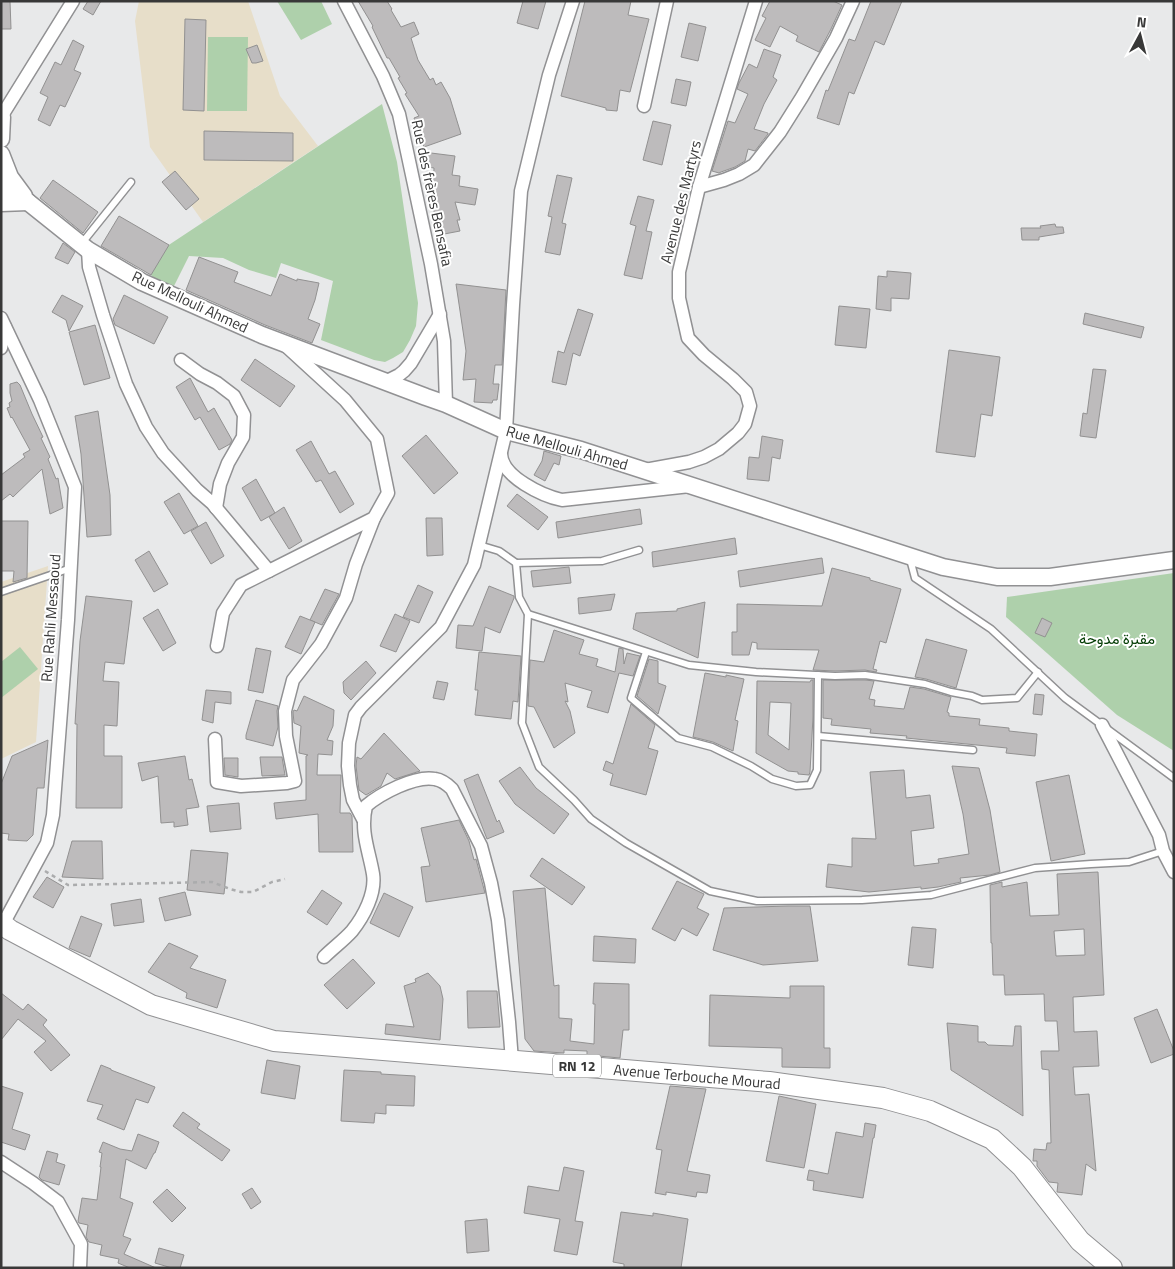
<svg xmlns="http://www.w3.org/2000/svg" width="1175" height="1269" font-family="'Titillium Web',Vazirmatn,sans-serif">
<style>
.education{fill:#e7dec9}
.green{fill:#aed0ab}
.building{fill:#bdbbbc;stroke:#929191;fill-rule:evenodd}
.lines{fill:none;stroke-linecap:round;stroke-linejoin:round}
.service-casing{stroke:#919193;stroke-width:9}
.minor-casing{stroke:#919193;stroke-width:15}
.tertiary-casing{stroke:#919193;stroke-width:19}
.primary-casing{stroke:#919193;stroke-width:22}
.path{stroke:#abacad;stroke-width:2.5;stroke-dasharray:4 4;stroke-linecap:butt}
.service{stroke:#fff;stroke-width:6}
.minor{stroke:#fff;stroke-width:12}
.tertiary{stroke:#fff;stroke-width:16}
.primary{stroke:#fff;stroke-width:20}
.labels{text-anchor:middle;stroke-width:4;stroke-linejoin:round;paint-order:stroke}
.shield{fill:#fff;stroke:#747474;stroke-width:1}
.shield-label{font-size:14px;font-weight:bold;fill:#383838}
.street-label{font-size:15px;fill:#383838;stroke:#fff}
.park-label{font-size:15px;fill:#023b03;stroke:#fff}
</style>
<rect width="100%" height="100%" fill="#e8e9ea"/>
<g class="education">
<path d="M139,1h109l32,95 38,50 -115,76 -53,-75 -15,-126z"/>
<path d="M48,566l-12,176 -35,17v-177z"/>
</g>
<g class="green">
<path d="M277,1h44l11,23 -31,16z"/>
<path d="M208,37h40l-1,74h-40z"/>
<path d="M382,104l15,58 21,141 -2,23 -6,14 -7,12 -10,6 -8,4 -11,-2 -53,-20 12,-59 -52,-18 -5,15 -27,-8 -26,-12 -34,-2 -19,38 -30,-30z"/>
<path d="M1174,573v178l-57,-36 -111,-98 1,-20z"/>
<path d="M20,647l18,22 -37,29v-36z"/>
</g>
<g class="building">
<path d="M1,1h9l1,28h-10z"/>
<path d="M88,1h13l-8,14 -10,-6z"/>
<path d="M358,1h29l5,8 -1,1 10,17 13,-5 5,12 -8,4 7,22 12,20 3,-2 3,7 5,-3 9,16 11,36 -37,13 -10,-29 5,-2 -14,-22 2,-1 -9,-15 2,-1 -11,-19h-2l-15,-31 1,-1z"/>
<path d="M523,1h23l-8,28 -21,-6z"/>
<path d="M585,1h46l-3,14 21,4 -19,73 -10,-2 -3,21 -11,-1v-2l-45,-12z"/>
<path d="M770,1h63l9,4 -11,24 -12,23 -23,-11 2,-5 -18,-10 -10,21 -15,-7 11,-22 -4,-2z"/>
<path d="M871,1h31l-18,44 -9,-4 -21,53 -5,-2 -10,33 -22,-7 9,-28 2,1 21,-52 6,2z"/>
<path d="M185,19l21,1 -2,91 -21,-1z"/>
<path d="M689,23l17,4 -8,34 -17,-4z"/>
<path d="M73,40l11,6 -10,24 7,3 -16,34 -5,-2 -10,21 -12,-6 10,-23 -8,-4 15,-31 6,3z"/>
<path d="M257,45l6,16 -7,2h-4l-6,-14z"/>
<path d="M764,49l17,6 -8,22 4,3 -13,24 -10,25 14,4v1l-13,17 -7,-2 -3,12 -10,6 -14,5 -2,1 -7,-2 16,-50 7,2 13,-29 -11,-5 2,-6 10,-19 8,4z"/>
<path d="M676,79l15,3 -5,24 -15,-3z"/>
<path d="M653,121l18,4 -9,40 -19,-5z"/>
<path d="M204,131l89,2v28l-89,-1z"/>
<path d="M423,152l32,4 -3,19 8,1 -1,10 19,3 -3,16 -20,-3 5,18h-3l3,11 -21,4v-5l-9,-34h3l1,-28 -6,-1z"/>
<path d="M175,171l24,28 -13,11 -24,-28z"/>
<path d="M557,175l15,3 -10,45 4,1 -6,31 -15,-3 7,-35 -4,-1z"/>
<path d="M53,180l45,32 -15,21 -43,-35z"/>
<path d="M638,196l16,4 -8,31 6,1 -10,47 -18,-4 12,-49 -6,-2z"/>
<path d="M119,216l50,29 -18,30 -50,-29z"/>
<path d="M1055,224l1,3h7l1,6 -25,4v3h-17l-1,-12h20l-1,-2z"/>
<path d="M63,243l12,9 -7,12 -13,-6z"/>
<path d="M199,257l39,15 -4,10 37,14 9,-22 17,7v-2l22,4 -4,17 -7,19 12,5 -8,19 -47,-18 -79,-35z"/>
<path d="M887,271l24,2 -2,26 -18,-1v13l-15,-2 2,-33 9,1z"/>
<path d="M456,284l50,6 -4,75h-7l-2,19h6l-2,16h-4l-1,3 -18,-1 2,-23 -13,1 3,-29z"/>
<path d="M62,295l21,11 -14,25 -3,-11 -14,-8z"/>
<path d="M124,295l44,22 -14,27 -39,-19 -2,-6z"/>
<path d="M839,306l31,3 -4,39 -31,-3z"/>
<path d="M578,309l15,5 -13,42 -7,-3 -7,32 -14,-3 6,-31 6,2z"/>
<path d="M1085,313l59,14 -3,11 -58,-14z"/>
<path d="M95,325l15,53 -26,7 -15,-53z"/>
<path d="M949,350l51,7 -8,59 -11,-2 -6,43 -39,-5z"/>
<path d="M255,359l40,27 -15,21 -39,-27z"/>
<path d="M1093,369l13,1 -10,68 -16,-2 3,-23 4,1z"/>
<path d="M190,378l18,34 6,-4 18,32 -2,4 -11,6 -19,-33 -5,3 -19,-33z"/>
<path d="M17,382l3,3 12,29 11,23 -2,1 9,19 -2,2 8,20 2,-1 5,30 -13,6 -8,-45 -29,28 -3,-3 -9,7v-26l24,-18 -2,-3 7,-4 -18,-33 -1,1 -4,-10 3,-1 -1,-4 3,-2 -2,-8v-9z"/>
<path d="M98,411l12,84 1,40 -24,2 -6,-83 -6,-38z"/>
<path d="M426,435l32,38 -24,21 -32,-38z"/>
<path d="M762,436l21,4 -3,19 -8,-2 -3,24 -22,-2 2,-22 10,1z"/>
<path d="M311,441l18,33 6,-3 19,33 -14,9 -19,-33 -5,2 -20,-32z"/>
<path d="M544,451l17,5 -2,9 -5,-2 -9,18 -11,-6 8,-14z"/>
<path d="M256,479l19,34 -14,8 -19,-33z"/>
<path d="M179,493l19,33 -14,8 -20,-32z"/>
<path d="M517,494l31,23 -10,13 -31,-24z"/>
<path d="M284,507l18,34 -13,8 -20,-32z"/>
<path d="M640,509l2,15 -84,14 -2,-16z"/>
<path d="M426,518h16l1,37 -16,1z"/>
<path d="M1,521h27l-1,57 -14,4 1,-11h-13z"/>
<path d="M206,522l18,34 -13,8 -20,-33z"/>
<path d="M735,538l2,16 -84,13 -1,-15z"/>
<path d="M149,551l19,33 -14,8 -19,-32z"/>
<path d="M822,558l2,15 -84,14 -2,-16z"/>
<path d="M569,567l2,16 -38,4 -2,-16z"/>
<path d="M832,568l38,10v2l31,9 -15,54 -6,-2 -7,28 4,1 -1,2 -11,-2 -30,1 -22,-1 6,-20 -62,-1v-6l-5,-1 -3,13h-17v-23h5v-28l85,2z"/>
<path d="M418,585l15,7 -14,31 -16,-6z"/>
<path d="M489,586l25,10v2l-14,35 -15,-6 -3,24 -26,-3 2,-23 15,1z"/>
<path d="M325,589l14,5 -17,31 -12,-5z"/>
<path d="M615,594l-4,16 -32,4 -1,-16z"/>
<path d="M86,596l46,5 -8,63 -19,-2 -2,19 16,1 -2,44 -13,-1v31h18v52h-46l1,-84h-2l5,-83z"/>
<path d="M705,602l-7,56 -65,-29 3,-16 41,-2v-2z"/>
<path d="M158,609l18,34 -13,8 -20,-33z"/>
<path d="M395,614l15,7 -14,31 -16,-6z"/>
<path d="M300,616l15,6 -14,32 -16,-7z"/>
<path d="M1042,618l10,5 -7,14 -10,-4z"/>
<path d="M554,630l30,10 -5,14 19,5 -2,7 19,6 4,-24 4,1 1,15 3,-11 13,3 -7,20 -14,-3 -11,40 -21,-6 5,-16 -27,-8 3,19 -3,-1 5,10 5,22 -21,15 -20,-41 -6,-1 2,-46 14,2z"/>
<path d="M926,639l41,11 -11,38 -30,-9 -11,-2z"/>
<path d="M256,648l15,3 -8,42 -15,-3z"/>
<path d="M479,652l42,4 -3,46 -5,-1 -2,18 -36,-4 3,-25h-3z"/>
<path d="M649,659l9,2v22l8,3 -8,28 -21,-18z"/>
<path d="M366,661l10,12 -25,27 -7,-7 -1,-11z"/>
<path d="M705,673l21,4v-2l18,4 -9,41 3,1 -5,30 -20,-9 -20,-5z"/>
<path d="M811,680h2v37l-3,55 -1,3 -11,-1v-2l-10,-1 -32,-18 1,-72 53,1zM770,702l21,1 -2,47 -21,-15z"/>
<path d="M823,680h42l9,1 -5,18 6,1 -1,6 30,3 6,-22 14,2 27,8 -4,15 2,1v3l31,3 -1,6 30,3v3l28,3 -2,22 -29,-3 1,-5 -101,-10 1,-2 -37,-3 1,-4 -40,-4 1,-6 -9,-1z"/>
<path d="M437,681l11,2 -4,17 -11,-2z"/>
<path d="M206,690l25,2v12l-16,-2 -2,21 -11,-3z"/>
<path d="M1035,694l9,1 -2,20 -9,-1z"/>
<path d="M304,696l30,14 -1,16 -6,14 6,1 -1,14 -14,-1 -1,21h24l-1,38h10l2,3 1,36h-34l-1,-38 -42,5 -2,-16 32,-3v-44l2,-1 -9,-2 2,-27 -7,-3 -1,-11 1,-2 3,1z"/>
<path d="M256,700l22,6 -1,5 1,16 -5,19 -27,-7v-4z"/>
<path d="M631,704l24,21 -7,23 10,3 -12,44 -36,-10 3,-11 -10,-4 3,-9 7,3z"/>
<path d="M384,733l36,38 -25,8 -8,-6 -6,13 -15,9 -7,-5 -3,-24 1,-9 4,2z"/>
<path d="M48,740l-4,48h-7l-4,47 -6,6 -19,-1 1,-6 -8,-1v-49l11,-28z"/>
<path d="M185,756l4,24 3,-1 7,28 -13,2 2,16 -14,2v-5l-13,1 -3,-47 -16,5 -4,-18z"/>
<path d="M260,757h22l3,18 -23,1z"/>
<path d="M224,758h14v19l-13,-2z"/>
<path d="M952,766l27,2 11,42 10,62 -10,3 -30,3 1,4 -23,5 -17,2v-2l-52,5 -43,-5 2,-23 24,3v-29l24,1 -6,-67 34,-2 2,28 24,-3 4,33 -23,3 3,35 25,-3 -1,-4 31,-5 -6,-40z"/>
<path d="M520,767l16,21 33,26 -15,20 -39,-30 -16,-23z"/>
<path d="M478,774l19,48 2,-2 5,12 -17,7 -23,-59z"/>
<path d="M1069,775l16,79 -34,7 -15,-79z"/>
<path d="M239,803l2,26 -31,3 -3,-26z"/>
<path d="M459,820l10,21 5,19 2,-1 9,34 -59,9 -5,-35 9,-1 -9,-38z"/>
<path d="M72,841h30l1,38 -41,-2z"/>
<path d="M191,850l37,3 -4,41 -37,-4z"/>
<path d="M542,858l43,29 -13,18 -42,-29z"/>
<path d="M1098,872l6,123 -31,2 1,35 23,-1 2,35 -26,1 2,28 14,-1 7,77 -10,-7 -4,31 -25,-3 1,-9 -9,-1 -12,-16v-5h-4l1,-12 12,1 1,-7h4l-2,-73 -7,-1 -1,-18h18l-2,-30h-12l-1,-27 -39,1 -1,-20h-11l-1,-32h-1l-1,-58 12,-3v5l25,-5 3,34 29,-1 -2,-41zM1084,929l1,26 -29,1 -2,-25z"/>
<path d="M47,877l17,10 -11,21 -20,-11z"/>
<path d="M677,881l27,13 -7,14 12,6 -12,22 -15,-8 -7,13 -23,-12z"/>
<path d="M545,888l9,98 5,-1v33l13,1 -2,22 24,3 1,-40h-2l1,-21 35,1v46h-6l-3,28 -33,-3v-4l-23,-1v3l-30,-2 -9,-12 -4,-51 -8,-97z"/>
<path d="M322,890l20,13 -15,22 -20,-13z"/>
<path d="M185,892l6,23 -26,6 -6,-23z"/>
<path d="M384,893l29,14 -14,30 -29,-14z"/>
<path d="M141,899l3,23 -30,4 -3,-22z"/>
<path d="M788,906h22l8,55 -55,4 -50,-15 11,-42z"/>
<path d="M81,916l21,8 -12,33 -21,-9z"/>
<path d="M912,927l24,2 -3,39 -25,-3z"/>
<path d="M594,936l42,3 -1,24 -42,-2z"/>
<path d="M169,943l29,13 -8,12 36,12 -9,28 -31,-10 1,-5 -39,-21z"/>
<path d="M353,959l22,24 -28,26 -23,-24z"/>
<path d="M428,973l12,13 3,13 -3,41 -55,-6 1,-10 28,3 -10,-41 12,-4 -1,-3z"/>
<path d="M790,986h34v62h6v20l-48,-1v-19l-73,-2 1,-51 80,3z"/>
<path d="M467,991h30l3,36 -32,1z"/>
<path d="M1,993l22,17 5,-6 19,16 -4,5 27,30 -19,16 -17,-19 12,-11 -28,-22 -17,21z"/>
<path d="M1157,1009l17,42v3l-23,9 -17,-45z"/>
<path d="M947,1023l31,3v16h7l3,3 25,1 2,-20h6l2,90 -72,-46z"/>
<path d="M267,1060l33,6 -5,33 -34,-6z"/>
<path d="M101,1065l10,4v1l44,17 -7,16 -12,-4 -12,31 -27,-11 6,-14 -16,-4z"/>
<path d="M344,1070l37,2v2l34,2 -1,30 -28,-1v9l-11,-1 -1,10 -33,-2z"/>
<path d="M1,1086l22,7 -11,36 18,6 -5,15 -24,-8z"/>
<path d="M670,1086l36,3 -19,82 23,4 -3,18 -10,-1 -1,5 -30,-5v3l-11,-2 7,-43 -6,-1z"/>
<path d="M779,1096l37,8 -12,64 -38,-7z"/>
<path d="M183,1112l17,12 -3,4 33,22 -8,11 -49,-35z"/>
<path d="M865,1123l11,2 -2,13h-1l-10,60 -50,-8 1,-9 -7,-1 2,-10 19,4 8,-42 27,5z"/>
<path d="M138,1134l21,8 -4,11h-1l-8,16 -20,-10 -6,39 13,5 -10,33 8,3 -7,15 32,14h-26l-12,-5 1,-4 -19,-4 2,-10 -13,-3 -3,-5 2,-12 -9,-2 -1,-2 4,-23 15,2 4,-33h-1l2,-14 -3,-1 4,-10 17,7 12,2z"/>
<path d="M47,1151l11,3 -2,8 9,3 -6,20 -17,-5 -3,-3z"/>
<path d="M564,1167l20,4 -9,50 8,1 -6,33 -23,-4 6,-32 -36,-6 4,-27 31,5z"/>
<path d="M252,1188l9,14 -10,7 -9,-15z"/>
<path d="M167,1189l19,19 -14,14 -19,-20z"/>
<path d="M621,1212l32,4v-3l35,6 -7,49h-57v-4l-11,-2z"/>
<path d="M487,1219l2,32 -22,2 -2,-32z"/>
<path d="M159,1248l25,7 -4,13h-8l-17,-5z"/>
</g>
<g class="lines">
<g class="service-casing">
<g id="service">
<path d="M82,243l49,-61"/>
<path d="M479,545l20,6 17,12 3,34 9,17 -6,109 17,44 35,33 17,19 35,24 84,48 47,10 105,-1 69,-5 104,-27 56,-4 38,-2 34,-11"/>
<path d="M910,559l5,19 76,51 74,69 109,80"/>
<path d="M516,563l86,-2 37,-11"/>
<path d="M1,592l70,-24"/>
<path d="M528,614l161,51 67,7 79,4 30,-1 60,9 26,8 21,4 10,4 35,-2 21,-26"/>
<path d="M646,652l-15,46 47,40 34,9 39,19 21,13 24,7 14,-1 7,-15 1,-95"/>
<path d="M818,736l155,14"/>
</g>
</g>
<g class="minor-casing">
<g id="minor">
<path d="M344,1l39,75 16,38 32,150 13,77 2,63"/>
<path d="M644,106l23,-105"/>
<path d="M1,117l72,-116"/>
<path d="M699,187l25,-7 15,-6 15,-9 26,-33 22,-35 34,-59 17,-37"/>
<path d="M88,250l1,17 14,48 23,69 20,43 17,26 34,37 15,13 57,68"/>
<path d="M1,318l39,82 35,87 -7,133 -15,195 -6,28 -46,85"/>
<path d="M1,348l4,-21"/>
<path d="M181,360l19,14 17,9 17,13 10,19 -1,22 -15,26 -8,21 -4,24"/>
<path d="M385,382l14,-7 5,-4 7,-8 29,-49"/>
<path d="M501,454c1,23 42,42 61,46l128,-14"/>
<path d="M645,470l44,-8 15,-5 15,-8 19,-16 7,-9 5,-18 -4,-14 -13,-13 -29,-24 -16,-17 -9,-40v-26l20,-85 57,-186"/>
<path d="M217,646l6,-33 18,-28 133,-67 14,-25 -11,-54 -32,-39 -59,-54"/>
<path d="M1102,725l57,110 4,16 11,21"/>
<path d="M215,739l2,43 24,4 46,-3 8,-2 -9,-45 -1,-25 8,-31 28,-36 25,-46 10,-34 18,-46"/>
<path d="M363,819l-10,-19 -3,-15 -2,-19 1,-23 6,-28 6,-8 80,-80 33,-62 32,-134 7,-126 8,-114 28,-116 24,-74"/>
<path d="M324,957c9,-9 20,-17 28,-26 12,-15 24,-38 21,-57 -4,-24 -13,-42 -7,-68 14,-12 49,-31 69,-27 6,1 12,5 17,10l29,57 10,37 7,37 11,102 3,39"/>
<path d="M1,1162l32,21 25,19 23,42 -1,24"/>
</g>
</g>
<g class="tertiary-casing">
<g id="tertiary">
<path d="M1,139l1,-22"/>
<path d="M1,154l9,23 14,19"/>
<path d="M1,186l27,16 60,48 54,32 120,53 164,62 20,7 60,27 75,19 362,117 54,10h53l124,-17"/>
<path d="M1,203l27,-1"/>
</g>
</g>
<g class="primary-casing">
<path id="primary" d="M1,923l9,7 141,75 123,36 495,41 114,16 47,13 62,28 30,28 58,74 32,27"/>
</g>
<path class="path" d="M45,871l23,14 144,-3 18,7 11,3h12l19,-10 13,-3"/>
<use href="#service" class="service"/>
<use href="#minor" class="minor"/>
<use href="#tertiary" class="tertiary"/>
<use href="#primary" class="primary"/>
</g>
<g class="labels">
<rect class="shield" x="553" y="1054.5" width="48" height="23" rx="4"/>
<g class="shield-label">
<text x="577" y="1071">RN 12</text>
</g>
<g class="street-label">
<text transform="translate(432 193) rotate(78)" y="5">Rue des frères Bensafia</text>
<text transform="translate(681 202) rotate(-76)" y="5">Avenue des Martyrs</text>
<text transform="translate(190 302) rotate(25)" y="5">Rue Mellouli Ahmed</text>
<text transform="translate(567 448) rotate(16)" y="5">Rue Mellouli Ahmed</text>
<text transform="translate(51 618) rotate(-86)" y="5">Rue Rahli Messaoud</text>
<text transform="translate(697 1077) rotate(5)" y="5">Avenue Terbouche Mourad</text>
</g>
<g class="park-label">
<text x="1117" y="644">مقبرة مدوحة</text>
</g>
</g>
<rect width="1175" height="1269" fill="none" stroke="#383838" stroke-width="5"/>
<g transform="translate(1140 35) rotate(7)" stroke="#ffffff" stroke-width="4" paint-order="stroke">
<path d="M0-4L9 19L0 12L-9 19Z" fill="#383838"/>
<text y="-8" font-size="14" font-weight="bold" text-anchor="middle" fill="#383838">N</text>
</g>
</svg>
